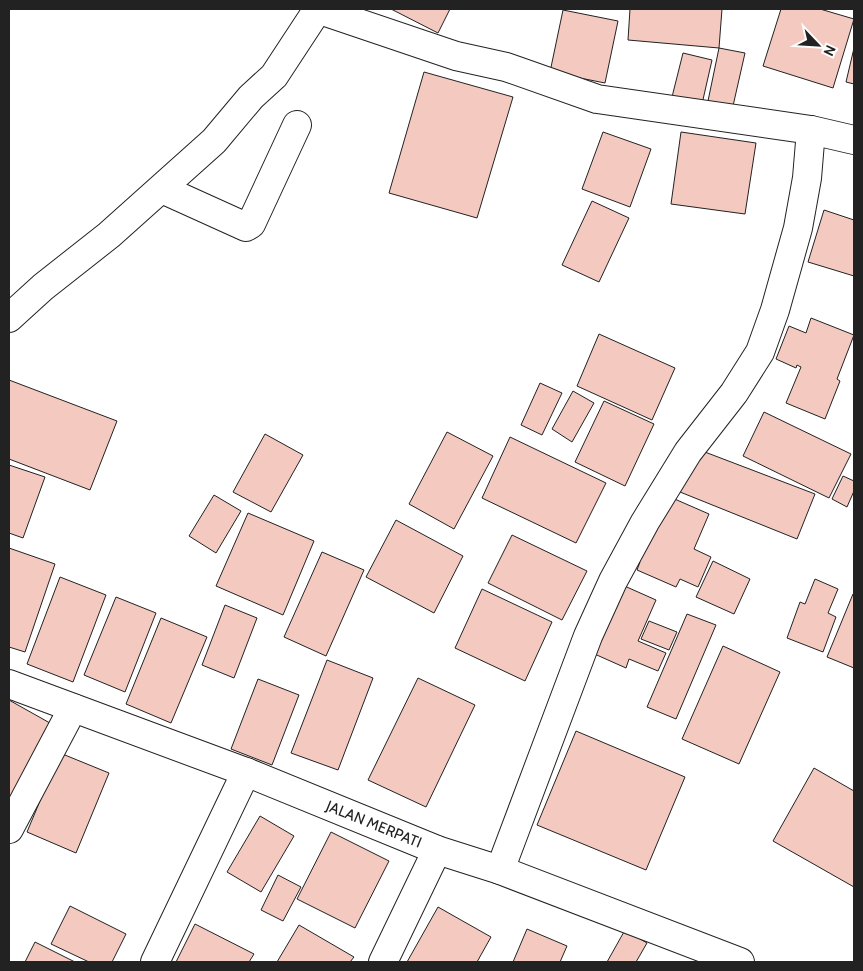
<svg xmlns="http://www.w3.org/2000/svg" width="863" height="971" font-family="Cabin,sans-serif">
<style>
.building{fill:#f3c9c0;stroke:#222}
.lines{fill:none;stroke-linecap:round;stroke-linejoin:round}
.street-casing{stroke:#222;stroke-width:30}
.street{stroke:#fff;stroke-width:28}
.labels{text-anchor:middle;stroke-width:4;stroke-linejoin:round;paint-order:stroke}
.street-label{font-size:15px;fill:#222;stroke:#fff}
</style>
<rect width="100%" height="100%" fill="#fff"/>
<g class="building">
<path d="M391,9h59l-12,24z"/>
<path d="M630,9h92l-3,39 -91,-8z"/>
<path d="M781,9h39l34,10 -21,69 -70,-22z"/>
<path d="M563,10l55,11 -13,62 -55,-11z"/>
<path d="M719,48l26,5 -12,53 -25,-5z"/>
<path d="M854,48v36l-8,-2z"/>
<path d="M683,53l29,7 -10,44 -30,-7z"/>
<path d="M424,72l89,25 -36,121 -88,-25z"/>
<path d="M603,132l48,17 -21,58 -48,-18z"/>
<path d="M681,132l75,11 -11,71 -74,-10z"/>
<path d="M592,201l37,17 -30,64 -37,-17z"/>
<path d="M824,210l30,10v56l-46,-14z"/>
<path d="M811,318l43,17 -17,44 3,2 -15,38 -39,-16 15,-36 -4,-2 -1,3 -20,-9 13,-33 17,7z"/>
<path d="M599,334l76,34 -23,52 -75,-34z"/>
<path d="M9,380l108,41 -27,69 -81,-31z"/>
<path d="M540,383l22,10 -20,42 -21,-10z"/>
<path d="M573,391l21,12 -22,39 -20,-13z"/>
<path d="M604,401l50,23 -29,62 -50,-24z"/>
<path d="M764,412l87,42 -22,44 -86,-42z"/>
<path d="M447,432l46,24 -39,73 -45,-25z"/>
<path d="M265,434l38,21 -32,57 -38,-20z"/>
<path d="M510,437l96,46 -30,60 -94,-45z"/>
<path d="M697,449l118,45 -18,45 -117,-47z"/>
<path d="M9,465l36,12 -22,61 -14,-5z"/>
<path d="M843,476l11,5v10l-7,16 -15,-8z"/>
<path d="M214,495l27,16 -25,42 -27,-17z"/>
<path d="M670,497l39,17 -15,35 17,8 -13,30 -18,-8 -4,8 -39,-17 3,-8 -6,-3z"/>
<path d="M248,513l66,28 -31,74 -67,-29z"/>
<path d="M396,520l67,36 -29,57 -68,-36z"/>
<path d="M512,535l75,36 -25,49 -74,-37z"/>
<path d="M9,548l46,16 -30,88 -16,-5z"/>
<path d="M322,552l42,18 -38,86 -42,-19z"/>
<path d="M713,561l37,18 -16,35 -38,-17z"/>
<path d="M60,577l46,18 -33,87 -46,-18z"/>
<path d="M815,579l23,10 -10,24 8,4 -13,35 -36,-14 13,-36 5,2z"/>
<path d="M620,584l36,16 -18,41 28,12 -8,18 -29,-12 -3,9 -36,-16z"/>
<path d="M482,589l70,33 -27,59 -70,-33z"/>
<path d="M853,594l1,1v73l-27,-11z"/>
<path d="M116,597l40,16 -31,79 -41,-17z"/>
<path d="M225,605l32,13 -23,60 -32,-13z"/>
<path d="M687,614l29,11 -40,94 -29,-12z"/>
<path d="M161,618l46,19 -36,86 -45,-19z"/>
<path d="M649,621l28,11 -8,18 -28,-11z"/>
<path d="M723,646l57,26 -41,92 -57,-25z"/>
<path d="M327,660l46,18 -35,92 -47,-17z"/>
<path d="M418,678l57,27 -49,102 -58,-27z"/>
<path d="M258,679l41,16 -27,70 -41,-16z"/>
<path d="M9,700l48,27 -48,87z"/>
<path d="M576,731l109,46 -39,93 -109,-45z"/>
<path d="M60,753l49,20 -33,80 -49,-21z"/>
<path d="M814,768l40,23v96l-81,-46z"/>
<path d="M260,816l34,20 -33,56 -34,-20z"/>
<path d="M331,832l58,29 -34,67 -58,-29z"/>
<path d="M278,875l23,12 -18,34 -22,-11z"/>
<path d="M70,906l56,28 -14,28h-23l-38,-18z"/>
<path d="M438,907l53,30 -14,25h-70z"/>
<path d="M195,924l59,30 -5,8h-73z"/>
<path d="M299,925l55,32 -4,5h-73z"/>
<path d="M527,929l40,17 -7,16h-47z"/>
<path d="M625,930l22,13 -11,19h-29z"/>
<path d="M35,942l40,20h-50z"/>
</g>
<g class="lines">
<g class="street-casing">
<g id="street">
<path d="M317,9l139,47 50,11 91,32 214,31"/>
<path d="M162,189l84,38 5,-3 46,-99"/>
<path d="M9,318l34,-31 66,-52 105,-94 37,-44 23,-21 44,-67"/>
<path id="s1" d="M9,684l237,88 191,78 63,20 240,92"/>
<path d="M9,829l64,-121"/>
<path d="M500,870l88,-234 25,-55 32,-59 43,-70 46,-59 26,-41 15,-42 23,-82 9,-50 4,-48 43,10"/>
<path d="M155,962l91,-190"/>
<path d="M383,962l54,-112"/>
</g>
</g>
<use href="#street" class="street"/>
</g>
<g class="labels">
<g class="street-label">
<text dy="5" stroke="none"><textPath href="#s1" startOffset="391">JALAN MERPATI</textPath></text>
</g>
</g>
<rect width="863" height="971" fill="none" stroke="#222222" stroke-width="20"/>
<g transform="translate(818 45) rotate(115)" stroke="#ffffff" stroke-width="4" paint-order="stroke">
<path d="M0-4L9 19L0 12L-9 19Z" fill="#222222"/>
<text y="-8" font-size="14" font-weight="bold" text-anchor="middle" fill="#222222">N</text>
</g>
</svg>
